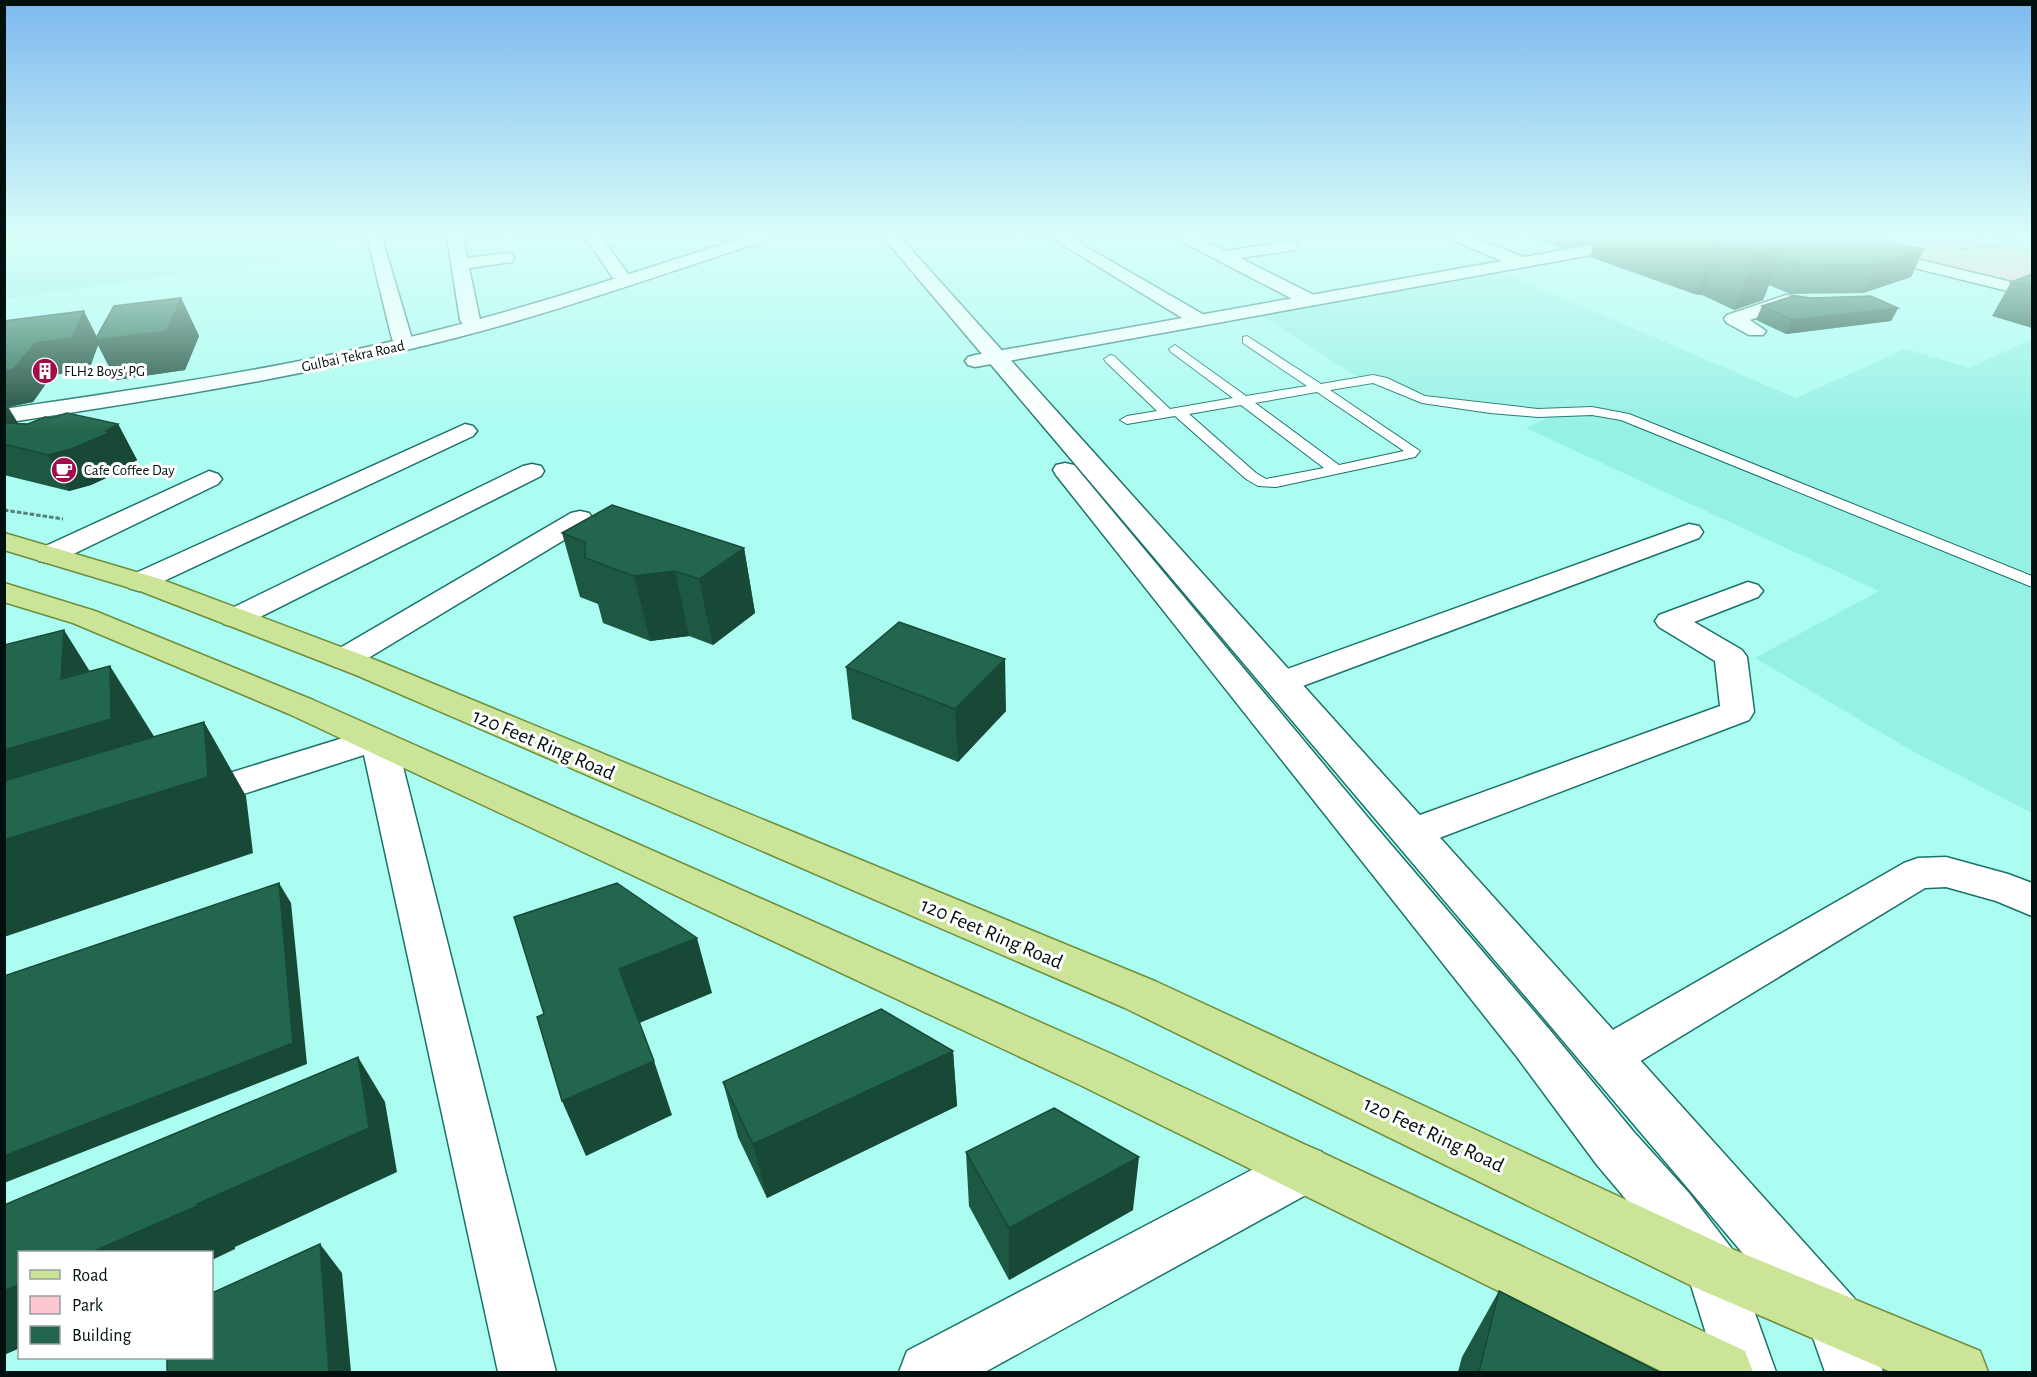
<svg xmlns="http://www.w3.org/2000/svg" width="2037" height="1377" font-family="'Alegreya Sans',sans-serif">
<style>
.built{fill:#96f1e5}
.green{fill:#fec6d1}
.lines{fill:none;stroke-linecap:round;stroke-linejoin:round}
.service-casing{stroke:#1a7269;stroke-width:2}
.minor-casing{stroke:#1a7269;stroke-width:3}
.tertiary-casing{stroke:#1a7269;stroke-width:3}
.secondary-casing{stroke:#1a7269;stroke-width:3}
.primary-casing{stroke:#6e8e3c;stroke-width:3}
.path-far1{stroke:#53827c;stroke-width:2;stroke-dasharray:3 1.5;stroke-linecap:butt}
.path{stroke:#53827c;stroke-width:3;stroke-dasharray:4.5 2;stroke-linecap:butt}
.service{fill:#fff;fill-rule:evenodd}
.minor{fill:#fff;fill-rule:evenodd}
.tertiary{fill:#fff;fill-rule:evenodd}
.secondary{fill:#fff;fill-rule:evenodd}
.primary{fill:#cbe498;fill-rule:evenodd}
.wall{fill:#1d5942}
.shaded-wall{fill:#184836}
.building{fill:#22674d;stroke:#184836;stroke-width:1.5}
.labels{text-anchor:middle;stroke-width:6;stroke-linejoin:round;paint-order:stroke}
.far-street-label{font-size:15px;fill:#00100e;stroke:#fff}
.far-poi-label{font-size:15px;fill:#00100e;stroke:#fff;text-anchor:start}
.near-street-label{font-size:21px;fill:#00100e;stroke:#fff}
</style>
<rect width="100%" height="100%" fill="#abfcf1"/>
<g class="built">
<path d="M4,237h329l3,15 -331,47z"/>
<path d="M1501,272l295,126 109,-49 65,19 62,-29v235l-406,-161 -39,-7 -53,3 -54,-6 -53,-8 -42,-17 -27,-1 -98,-62z"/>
<path d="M1592,414l30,5 410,167v227l-118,-61 -159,-94 124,-67 -353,-163 25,-12z"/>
</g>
<path class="green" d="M1815,237h175l36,10 6,9v34z"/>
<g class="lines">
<g class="service-casing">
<path id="service" d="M1247,336l74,48 52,-9 14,3 38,18 113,13 54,-2 37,7 403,162v11l-411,-167 -29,-5 -54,2 -48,-4 -68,-10 -49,-20 -43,7 90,61 -5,6 -139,30 -18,-1 -12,-7 -71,-63 -48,8 -7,-4 7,-4 30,-5 -51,-49 -2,-3 6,-4 4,1 56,53 63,-11 -62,-46 -2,-3 6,-4 71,51 61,-10 -64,-43v-6zM1317,392l87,59 -65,14 -84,-62zM1241,405l83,63 -58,11 -10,-6 -67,-59z"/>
</g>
<g class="minor-casing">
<g id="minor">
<path d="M367,237l15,1 30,101 -3,4h-14l-3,-4z"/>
<path d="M447,237h16l4,21 39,-5 6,1 2,4 -2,4 -43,6 11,52 -3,4h-14l-3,-4z"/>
<path d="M585,237h16l27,37 -3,4h-12z"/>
<path d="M1050,237h19l137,79 3,4 -3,4h-14z"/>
<path d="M1177,237h20l28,14 64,-10 6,1 2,4 -2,4 -55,8 76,38 2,4 -2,4h-14l-123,-64z"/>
<path d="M1450,237h22l54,21 3,4 -3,4h-12l-62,-26z"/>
<path d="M2016,237h16v6l-14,-3z"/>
<path d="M1786,295l26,4 2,4 -2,4h-25l-37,13 16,11 -3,4h-14l-22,-12 -3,-4 3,-4z"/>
<path d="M465,424l8,2 4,5 -4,5 -324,152 -10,3 -10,-3 -5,-6 5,-6z"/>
<path d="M532,464l9,2 3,5 -3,5 -295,148 -11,3 -11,-3 -4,-6 4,-6 299,-146z"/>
<path d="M209,471l9,3 4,5 -4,5 -159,77 -10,2 -10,-2 -4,-6 4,-6z"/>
<path d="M580,511l9,2 4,6 -4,6 -234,141 -11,3 -11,-3 -5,-7 5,-7 238,-139z"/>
<path d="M1689,524l10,2 4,6 -4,6 -407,152 -12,3 -12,-3 -4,-7 4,-7z"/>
<path d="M1748,582l10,3 5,6 -5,6 -64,25 48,28 5,7 7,55 -5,8 -323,123 -14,4 -14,-4 -5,-10 5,-10 322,-117 -5,-45 -56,-34 -4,-6 4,-6z"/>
<path d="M372,729l19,6 6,8 159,629h-58l-134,-617 -167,54 -13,-4 -6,-9 6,-9z"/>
<path d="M1946,857l62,17 24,9v33l-36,-15 -50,-14 -21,1 -301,183 -17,6 -17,-6 -6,-14 6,-14 314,-180 14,-5z"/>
<path d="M1304,1145l18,7 7,17 -7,17 -337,186h-86l8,-21 379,-199z"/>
</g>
</g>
<g class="tertiary-casing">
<g id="tertiary">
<path d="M1636,237h34l-8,5 -687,125 -7,-2 -3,-4 3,-4 7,-2z"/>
<path d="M1799,237h27l206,50v10l-231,-57z"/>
</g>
</g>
<g class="secondary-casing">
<g id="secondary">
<path d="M746,237h24l-2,3c-104,33 -207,71 -313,98 -148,38 -299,62 -451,85v-14c149,-22 297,-43 442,-81 101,-26 200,-60 300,-91z"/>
<path d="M883,237h17l954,1061 29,74h-58l-13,-37z"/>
<path d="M1065,463l9,2 296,355 179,209 84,102 56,62 43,56 44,123h-58l-28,-90 -39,-53 -54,-64 -80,-108 -461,-582 -3,-5 3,-5z"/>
</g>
</g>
<g class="primary-casing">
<g id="primary">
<path d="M4,533l156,46 218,82 779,321 575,267 248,102 8,21h-97l-197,-85 -569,-279 -769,-333 -216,-84 -136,-41z"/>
<path d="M4,583l91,28 218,89 801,355 631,296 8,21h-90l-583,-287 -791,-371 -216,-91 -69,-21z"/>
</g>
</g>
<g class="path-far1">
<path d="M1980,237l11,9 12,3"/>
<path d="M1956,250l35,-4"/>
</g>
<path class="path" d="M4,510l59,9"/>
<use href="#service" class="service"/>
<use href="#minor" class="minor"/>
<use href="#tertiary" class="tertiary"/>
<use href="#secondary" class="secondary"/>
<use href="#primary" class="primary"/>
</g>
<g class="wall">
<path d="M1531,237h353l-2,3 42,9 -13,28 -48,16 -73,1 -21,-9 -6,15 -29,10 -32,-15h-5l-107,-38 4,-15 -32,6z"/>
<path d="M2032,274v54l-40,-12 19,-34z"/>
<path d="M181,298l18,38 -14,34 -69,10 -18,-35 -9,25 -37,5 -19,27 -25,5 10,17h10l23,-6 67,6 19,36 -9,5 2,2 -39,18 -22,6 -65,-16v-154l93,16z"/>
<path d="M1762,306l136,2 -7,13 -105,13 -30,-14z"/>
<path d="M562,533l182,15 11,65 -42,32 -24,-9 -39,5 -47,-18 -5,-19 -18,-7z"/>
<path d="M846,667l160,44 -48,51 -106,-43z"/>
<path d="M953,1051l4,55 -190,92 -29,-61 -15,-55z"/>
<path d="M966,1152l167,58 -124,70 -40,-74z"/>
<path d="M1499,1291l160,81h-201l4,-15z"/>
</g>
<g class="shaded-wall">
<path d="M1566,237h30l-2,5 -32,6z"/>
<path d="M1769,237h32l-16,9 -22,54 -29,10 22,-56z"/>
<path d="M1873,237h11l-11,23 -3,-22z"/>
<path d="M1722,240l-20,55h-5l20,-54z"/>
<path d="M1924,249l-13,28 -48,16 13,-28z"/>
<path d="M181,298l18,38 -14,34 -69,10 -18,-35 -9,25 -37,5 -19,27 -25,5 10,16 -14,19v-71l31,-28 49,-32 14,28z"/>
<path d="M1898,308l-7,13 -105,13 6,-14z"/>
<path d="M118,424l19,36 -9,5 2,2 -39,18 -22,6 -21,-36 58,-24z"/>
<path d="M744,548l11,65 -42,32 -14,-66z"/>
<path d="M675,571l14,65 -39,5 -16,-65z"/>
<path d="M64,630l45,72 1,-36 45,72 49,-16 42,74 7,57 -249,84v-187l57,-71z"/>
<path d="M1005,659l1,52 -48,51 -3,-53z"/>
<path d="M279,883l12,20 16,161 -303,119v-27z"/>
<path d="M697,938l15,55 -75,31 -18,-55z"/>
<path d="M953,1051l4,55 -190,92 -14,-54z"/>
<path d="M358,1057l27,45 12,70 -162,75v2l-23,11v-8h-120l105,-48z"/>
<path d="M654,1061l18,54 -86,41 -24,-55z"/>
<path d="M1139,1157l-6,53 -124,70v-52z"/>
<path d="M320,1244l22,29 9,99h-22z"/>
<path d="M20,1284v64l-16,7v-64z"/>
</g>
<g class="building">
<path d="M1704,237h60l21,8 -29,9 -34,-14 -5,1z"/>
<path d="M1764,237h13l6,1 4,-1h86l-3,1 54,11 -48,16 -74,1 -22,-9 5,-12z"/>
<path d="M2032,274v13l-21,-5z"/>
<path d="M1793,296l18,2 60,-2 27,12 -106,12 -30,-14z"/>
<path d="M181,298l-14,33 -72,9 19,-34z"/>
<path d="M84,311l-12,27 -37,5 -21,26 -10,2v-50z"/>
<path d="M67,413l51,11 -12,7 5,1 -40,17 -23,6 -44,-11v-21l24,1 17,-7 6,1z"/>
<path d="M612,505l132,43 -45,31 -24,-8 -41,5 -49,-18v-16l-23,-9z"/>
<path d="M899,622l106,37 -50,50 -109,-42z"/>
<path d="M64,630l-3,49 49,-13 1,53 -107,31v-105z"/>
<path d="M204,722l4,55 -204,63v-59z"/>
<path d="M279,883l14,160 -289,113v-180z"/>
<path d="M617,883l80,55 -78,31 35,92 -92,40 -25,-84 7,-3 -30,-97z"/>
<path d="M881,1009l72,42 -200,93 -30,-62z"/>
<path d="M358,1057l11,71 -172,76v2l-105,46h-72v32l-16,7v-86z"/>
<path d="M1054,1108l85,49 -130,71 -43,-76z"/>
<path d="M320,1244l9,128h-162v-14h45v-65z"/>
<path d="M1499,1291l160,81h-180z"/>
</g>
<linearGradient id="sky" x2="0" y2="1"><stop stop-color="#7db9ef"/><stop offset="0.55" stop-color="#d9fef9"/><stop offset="1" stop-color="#d9fef9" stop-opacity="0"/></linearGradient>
<rect width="2037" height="430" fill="url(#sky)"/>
<defs>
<g id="building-disc" transform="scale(1.35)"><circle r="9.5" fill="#a30c4b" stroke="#fff"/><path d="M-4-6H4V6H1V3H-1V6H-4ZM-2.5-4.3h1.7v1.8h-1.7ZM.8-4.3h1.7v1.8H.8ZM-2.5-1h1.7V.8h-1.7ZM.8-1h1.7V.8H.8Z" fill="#fff"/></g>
<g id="cafe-disc" transform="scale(1.35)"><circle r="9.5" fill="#a30c4b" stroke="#fff"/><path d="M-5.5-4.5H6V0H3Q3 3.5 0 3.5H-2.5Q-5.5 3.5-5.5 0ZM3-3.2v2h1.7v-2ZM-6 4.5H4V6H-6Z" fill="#fff"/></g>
</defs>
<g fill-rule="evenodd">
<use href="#building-disc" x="45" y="371"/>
<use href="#cafe-disc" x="64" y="470"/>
</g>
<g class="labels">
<g class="far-street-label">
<text transform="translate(353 356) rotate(-12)" y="5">Gulbai Tekra Road</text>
</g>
<g class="far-poi-label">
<text x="64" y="376">FLH2 Boys' PG</text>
<text x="84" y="475">Cafe Coffee Day</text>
</g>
<g class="near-street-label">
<text transform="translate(544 744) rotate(23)" y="7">120 Feet Ring Road</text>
<text transform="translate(992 933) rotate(23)" y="7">120 Feet Ring Road</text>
<text transform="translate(1434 1134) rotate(25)" y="7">120 Feet Ring Road</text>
</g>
</g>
<rect width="2037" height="1377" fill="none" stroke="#00100e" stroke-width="12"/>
<rect x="18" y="1251" width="195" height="108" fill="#ffffff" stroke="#999f9f" stroke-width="1.5"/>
<rect x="30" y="1270" width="30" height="9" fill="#cbe498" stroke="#999f9f" stroke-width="1.5"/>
<text x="72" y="1281" font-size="18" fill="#00100e">Road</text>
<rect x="30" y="1296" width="30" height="18" fill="#fec6d1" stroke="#999f9f" stroke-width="1.5"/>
<text x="72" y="1311" font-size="18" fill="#00100e">Park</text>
<rect x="30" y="1326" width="30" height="18" fill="#22674d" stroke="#999f9f" stroke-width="1.5"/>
<text x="72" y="1341" font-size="18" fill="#00100e">Building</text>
</svg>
